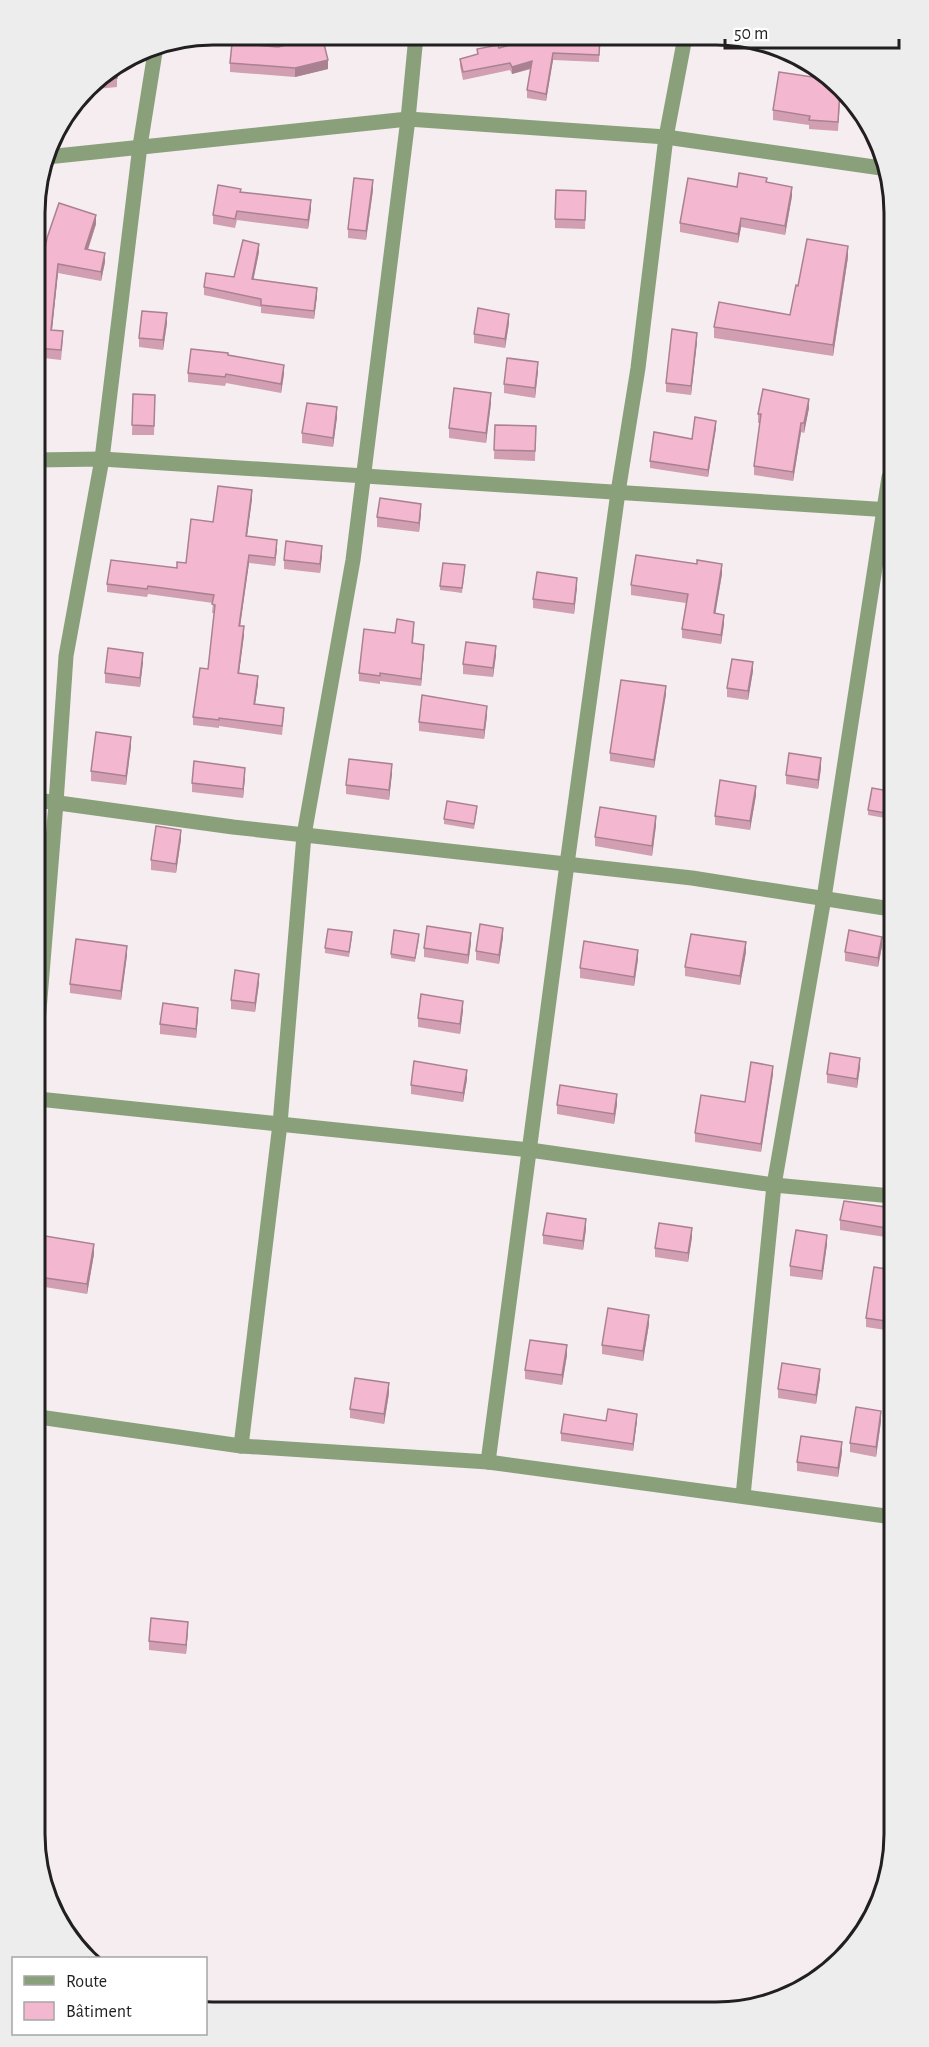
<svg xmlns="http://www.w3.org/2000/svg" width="929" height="2047" font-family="'Alegreya Sans',sans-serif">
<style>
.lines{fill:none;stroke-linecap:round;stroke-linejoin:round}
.minor{stroke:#89a07a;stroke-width:15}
.wall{fill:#d19eb2}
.shaded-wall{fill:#aa8191}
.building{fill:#f3b8cf;stroke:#aa8191;stroke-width:1.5}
.rim{fill:none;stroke:#221f20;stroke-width:3}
</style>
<rect width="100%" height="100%" fill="#f5edf0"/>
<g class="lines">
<g class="minor">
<path d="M47,157l361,-38 258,18 222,32"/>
<path d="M36,460l66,-1 788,51"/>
<path d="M37,800l196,27 459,51 199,31"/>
<path d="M38,1023l18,-220 10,-147 36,-197 38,-313 16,-100"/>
<path d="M38,1099l492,51 244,35 118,11"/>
<path d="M39,1417l202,29 247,16 405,55"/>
<path d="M241,1446l39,-322 24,-289 49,-275 55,-441 8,-83"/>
<path d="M488,1462l79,-598 51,-372 20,-124 28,-231 19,-100"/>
<path d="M743,1496l31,-311 50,-287 65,-421"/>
</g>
</g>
<g class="wall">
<path d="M600,37l-1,25 -46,-2 -7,41 -19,-3v-8l4,-21 -19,5 -2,-4 -47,10 -3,-14v-7l17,-5v-5l22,-1z"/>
<path d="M230,63l98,6 -33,8 -65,-5z"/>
<path d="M812,77l29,12 -3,42 -29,-2v-4l-36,-5v-10z"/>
<path d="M117,78v9l-31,3 9,-11z"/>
<path d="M767,183l25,13 -7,39 -44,-8 -3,16 -58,-11v-9l57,-36z"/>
<path d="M373,190l-7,50 -18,-2v-9z"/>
<path d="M241,192l70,17 -3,20 -71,-9 -2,8 -22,-4v-9z"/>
<path d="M586,201l-1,28 -30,-1v-9z"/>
<path d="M96,224l-8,26 17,12 -4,19 -43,-8 -6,57 11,10 -2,20 -26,-3v-73h3z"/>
<path d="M259,252l-6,28 64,16 -3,23 -53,-6v-6l-57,-12v-8l30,-10z"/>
<path d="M848,257l-15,99 -119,-18v-11l76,-12 8,-29z"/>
<path d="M167,323l-4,27 -24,-3v-9z"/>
<path d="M509,323l-4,25 -31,-5v-9z"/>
<path d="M697,342l-6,53 -25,-3v-9z"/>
<path d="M228,355l56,19 -3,19 -55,-10 -1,3 -37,-4v-9z"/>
<path d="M538,371l-3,27 -31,-5v-9z"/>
<path d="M133,394l22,1 -1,40h-22z"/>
<path d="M491,403l-5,40 -37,-5v-10z"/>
<path d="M809,408l-5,25 -3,-1 -8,49 -39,-6v-9l6,-43h-2v-9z"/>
<path d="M337,417l-4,30 -31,-4v-10z"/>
<path d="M495,425l41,1 -1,35 -41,-2z"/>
<path d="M716,428l-8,49 -58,-9v-7l42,-22z"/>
<path d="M252,499l-5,37 30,12 -2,18 -26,-3 -9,63 4,9 -5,38 19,11 -3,20 29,12 -2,19 -63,-9v2l-26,-3v-8l15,-48 6,-56h-2l1,-10 -65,-9 -1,3 -40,-5v-8l70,-16 9,-5 27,-41z"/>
<path d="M421,513l-2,19 -42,-5v-10z"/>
<path d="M322,555l-2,18 -36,-4v-9z"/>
<path d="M465,570l-3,23 -22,-3v-4z"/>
<path d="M722,574l-7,39 9,11 -3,20 -39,-6v-9l4,-26 -55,-8v-10z"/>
<path d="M577,587l-3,27 -41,-6v-9z"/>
<path d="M414,629l-1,15 11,8 -3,34 -41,-5v3l-21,-3v-8l36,-40z"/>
<path d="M496,655l-3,22 -30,-3v-10z"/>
<path d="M143,662l-3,25 -35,-4v-10z"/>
<path d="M753,671l-5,29 -21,-3v-9z"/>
<path d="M666,694l-12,74 -44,-7v-8z"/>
<path d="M487,715l-3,24 -65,-8v-9z"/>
<path d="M131,746l-5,39 -35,-4v-10z"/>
<path d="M821,768l-3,21 -32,-5v-9z"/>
<path d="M392,773l-3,27 -43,-6v-9z"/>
<path d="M245,777l-2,21 -51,-6v-9z"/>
<path d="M756,795l-6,35 -35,-5v-9z"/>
<path d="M889,795l-4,23 -17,-3v-5z"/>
<path d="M477,810l-3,19 -30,-5v-5z"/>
<path d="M656,825l-4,31 -57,-10v-9z"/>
<path d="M181,839l-5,34 -25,-3v-10z"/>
<path d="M352,937l-3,20 -24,-4v-5z"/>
<path d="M503,937l-4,27 -23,-4v-9z"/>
<path d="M419,939l-4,23 -24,-4v-4z"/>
<path d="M471,943l-3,21 -44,-7v-9z"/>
<path d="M882,946l-4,21 -33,-6v-9z"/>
<path d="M746,952l-6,33 -55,-9v-9z"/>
<path d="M127,955l-6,45 -51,-7v-9z"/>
<path d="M638,959l-4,27 -54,-8v-10z"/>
<path d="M259,983l-4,29 -24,-3v-9z"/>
<path d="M463,1010l-3,24 -42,-7v-9z"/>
<path d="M198,1017l-2,21 -36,-4v-10z"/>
<path d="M860,1067l-3,21 -30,-5v-9z"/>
<path d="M773,1074l-12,78 -66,-10v-9l50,-31z"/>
<path d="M467,1079l-4,23 -52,-8v-9z"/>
<path d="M617,1104l-3,20 -57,-10v-9z"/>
<path d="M892,1208v30l-52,-8v-10z"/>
<path d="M586,1229l-3,21 -40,-6v-9z"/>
<path d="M692,1237l-4,25 -33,-5v-9z"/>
<path d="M38,1240l56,14 -7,40 -48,-8z"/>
<path d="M827,1244l-5,36 -32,-4v-10z"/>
<path d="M892,1270v61l-26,-4v-9z"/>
<path d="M649,1324l-6,37 -41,-7v-9z"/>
<path d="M567,1355l-5,30 -37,-6v-9z"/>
<path d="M820,1378l-4,26 -38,-6v-9z"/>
<path d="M389,1393l-5,31 -34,-6v-9z"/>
<path d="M606,1421h31l-4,30 -72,-10v-8z"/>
<path d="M881,1421l-5,36 -26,-5v-9z"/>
<path d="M842,1452l-4,25 -41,-6v-9z"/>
<path d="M188,1631l-2,23 -37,-4v-9z"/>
</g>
<g class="shaded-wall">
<path d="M553,53v7l-7,41v-7z"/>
<path d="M328,60v9l-33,8v-9z"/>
<path d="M532,61v7l-20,6v-7z"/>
<path d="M373,180v10l-7,50v-9z"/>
<path d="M792,187v9l-7,39v-9z"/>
<path d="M311,200v9l-3,20v-9z"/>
<path d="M96,215v9l-11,34v-9z"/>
<path d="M741,218v9l-3,16v-9z"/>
<path d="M259,244v8l-7,35v-8z"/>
<path d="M848,246v11l-15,99v-11z"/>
<path d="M105,253v9l-4,19v-9z"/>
<path d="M58,264v9l-7,66v-9z"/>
<path d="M317,288v8l-3,23v-8z"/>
<path d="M167,313v10l-4,27v-10z"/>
<path d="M509,314v9l-4,25v-9z"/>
<path d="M697,333v9l-6,53v-9z"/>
<path d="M538,362v9l-3,27v-10z"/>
<path d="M284,365v9l-3,19v-9z"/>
<path d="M491,393v10l-5,40v-10z"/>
<path d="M809,399v9l-5,25v-10z"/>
<path d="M337,407v10l-4,30v-9z"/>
<path d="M716,421v7l-8,49v-7z"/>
<path d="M801,423v9l-8,49v-9z"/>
<path d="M252,490v9l-6,45v-8z"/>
<path d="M421,504v9l-2,19v-9z"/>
<path d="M277,540v8l-2,18v-8z"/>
<path d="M322,546v9l-2,18v-9z"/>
<path d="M249,555v8l-10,71v-8z"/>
<path d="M722,564v10l-8,48v-9z"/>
<path d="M577,578v9l-3,27v-10z"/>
<path d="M724,615v9l-3,20v-9z"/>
<path d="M244,626v9l-6,46v-8z"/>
<path d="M424,645v7l-3,34v-7z"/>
<path d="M496,646v9l-3,22v-9z"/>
<path d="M143,653v9l-3,25v-9z"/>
<path d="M753,662v9l-5,29v-9z"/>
<path d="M258,676v8l-4,28v-8z"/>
<path d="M666,686v8l-12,74v-8z"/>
<path d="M487,706v9l-3,24v-9z"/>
<path d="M131,737v9l-5,39v-9z"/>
<path d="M821,758v10l-3,21v-9z"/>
<path d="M392,764v9l-3,27v-10z"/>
<path d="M245,768v9l-2,21v-9z"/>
<path d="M756,786v9l-6,35v-9z"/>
<path d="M656,816v9l-4,31v-10z"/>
<path d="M181,830v9l-5,34v-9z"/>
<path d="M503,928v9l-4,27v-9z"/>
<path d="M471,933v10l-3,21v-9z"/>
<path d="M882,937v9l-4,21v-9z"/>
<path d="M746,942v10l-6,33v-9z"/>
<path d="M127,946v9l-6,45v-9z"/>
<path d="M638,950v9l-4,27v-9z"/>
<path d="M259,974v9l-4,29v-9z"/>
<path d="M463,1001v9l-3,24v-10z"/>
<path d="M198,1008v9l-2,21v-9z"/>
<path d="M860,1058v9l-3,21v-9z"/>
<path d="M773,1066v8l-12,78v-8z"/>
<path d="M467,1070v9l-4,23v-9z"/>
<path d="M617,1094v10l-3,20v-10z"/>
<path d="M586,1219v10l-3,21v-9z"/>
<path d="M692,1228v9l-4,25v-9z"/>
<path d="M827,1235v9l-5,36v-9z"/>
<path d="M94,1244v10l-7,40v-10z"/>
<path d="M649,1315v9l-6,37v-10z"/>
<path d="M567,1345v10l-5,30v-10z"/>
<path d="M820,1369v9l-4,26v-9z"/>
<path d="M389,1383v10l-5,31v-10z"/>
<path d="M881,1411v10l-5,36v-10z"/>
<path d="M637,1414v7l-4,30v-7z"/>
<path d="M842,1442v10l-4,25v-9z"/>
<path d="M188,1622v9l-2,23v-9z"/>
</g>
<g class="building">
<path d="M322,36l6,24 -33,8 -65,-5 2,-20 46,4z"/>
<path d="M538,37h62l-1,18 -46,-2 -7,41 -19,-4 5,-29 -20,6 -2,-4 -47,9 -3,-13 18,-5 -1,-5 21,-4 1,3z"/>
<path d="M116,66l1,12 -23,2 1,-1z"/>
<path d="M779,72l33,5v-2l17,2 5,2 6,10 -2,33 -29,-2 1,-4 -37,-6z"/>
<path d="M739,173l28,5 -1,4 26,5 -7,39 -44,-8 -3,16 -58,-11 8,-45 49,9z"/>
<path d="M354,178l19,2 -7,51 -18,-2z"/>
<path d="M218,185l23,4 -1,3 71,8 -3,20 -71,-9 -2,8 -22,-4z"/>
<path d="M556,190l30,1 -1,29 -30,-1z"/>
<path d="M59,203l37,12 -11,34 20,4 -4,19 -43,-8 -7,66 12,1 -2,19 -26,-2v-64h3l9,-46z"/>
<path d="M807,239l41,7 -15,99 -119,-18 5,-25 71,13 6,-30 2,1z"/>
<path d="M243,240l16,4 -7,35 65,9 -3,23 -53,-6v-6l-57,-12 2,-14 28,4z"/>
<path d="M478,308l31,6 -4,25 -31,-5z"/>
<path d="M142,311l25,2 -4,27 -24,-2z"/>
<path d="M672,329l25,4 -6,53 -25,-3z"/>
<path d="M191,349l37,4v2l56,10 -3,19 -55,-10 -1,3 -37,-4z"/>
<path d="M507,358l31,4 -3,26 -31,-4z"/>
<path d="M454,388l37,5 -5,40 -37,-5z"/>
<path d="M763,389l46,10 -5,24h-3l-8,49 -39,-6 7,-52h-3z"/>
<path d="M133,394l22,1 -1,31 -22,-1z"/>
<path d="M307,403l30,4 -4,31 -31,-5z"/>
<path d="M695,417l21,4 -8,49 -58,-9 4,-29 38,7z"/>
<path d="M495,425l41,1 -1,25 -41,-1z"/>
<path d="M218,486l34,4 -6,46 31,4 -2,18 -26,-3 -10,71h5l-6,47 20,3 -4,28 30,4 -2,18 -63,-8v2l-26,-3 7,-49 8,1 7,-64 -3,-1 2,-9 -66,-9 -1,3 -40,-5 4,-24 66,8v-6l9,1 5,-44 22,3z"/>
<path d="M380,498l41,6 -2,19 -42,-6z"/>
<path d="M286,541l36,5 -2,18 -36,-4z"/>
<path d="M636,555l61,9v-4l25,4 -8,49 10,2 -3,20 -39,-6 6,-35 -57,-9z"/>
<path d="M443,563l22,2 -3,23 -22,-2z"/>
<path d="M36,568l3,1 -3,16z"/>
<path d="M537,572l40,6 -3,26 -41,-5z"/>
<path d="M397,619l17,3 -2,21 12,2 -3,34 -41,-6v3l-21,-3 5,-44 31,4z"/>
<path d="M466,642l30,4 -3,22 -30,-4z"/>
<path d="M108,648l35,5 -3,25 -35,-5z"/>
<path d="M732,659l21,3 -5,29 -21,-3z"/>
<path d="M621,680l45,6 -12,74 -44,-7z"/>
<path d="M422,695l65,11 -3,24 -65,-8z"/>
<path d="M96,732l35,5 -5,39 -35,-5z"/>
<path d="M789,753l32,5 -3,22 -32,-5z"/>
<path d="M349,759l43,5 -3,26 -43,-5z"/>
<path d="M194,761l51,7 -2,21 -51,-6z"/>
<path d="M720,780l36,6 -6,35 -35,-5z"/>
<path d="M872,788l17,3 -4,22 -17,-3z"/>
<path d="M447,801l30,5 -3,18 -30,-5z"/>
<path d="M600,807l56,9 -4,30 -57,-9z"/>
<path d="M156,826l25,4 -5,34 -25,-4z"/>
<path d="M480,924l23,4 -4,27 -23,-4z"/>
<path d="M427,926l44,7 -3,22 -44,-7z"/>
<path d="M328,929l24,3 -3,20 -24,-4z"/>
<path d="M394,930l25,4 -4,24 -24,-4z"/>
<path d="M849,930l33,7 -4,21 -33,-6z"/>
<path d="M691,934l55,8 -6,34 -55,-9z"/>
<path d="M76,939l51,7 -6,45 -51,-7z"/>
<path d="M584,941l54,9 -4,27 -54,-9z"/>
<path d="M235,970l24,4 -4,29 -24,-3z"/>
<path d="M421,994l42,7 -3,23 -42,-6z"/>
<path d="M163,1003l35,5 -2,21 -36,-5z"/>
<path d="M830,1053l30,5 -3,21 -30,-5z"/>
<path d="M414,1061l53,9 -4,23 -52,-8z"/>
<path d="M751,1062l22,4 -12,78 -66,-11 6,-38 44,7z"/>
<path d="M560,1085l57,9 -3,20 -57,-9z"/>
<path d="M844,1201l48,7v21l-52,-9z"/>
<path d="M547,1213l39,6 -3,22 -40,-6z"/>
<path d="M659,1223l33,5 -4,25 -33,-5z"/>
<path d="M796,1230l31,5 -5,36 -32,-5z"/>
<path d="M39,1235l55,9 -7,40 -48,-7z"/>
<path d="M874,1267l18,3v52l-26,-4z"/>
<path d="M608,1308l41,7 -6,36 -41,-6z"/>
<path d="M530,1340l37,5 -5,30 -37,-5z"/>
<path d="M782,1363l38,6 -4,26 -38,-6z"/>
<path d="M355,1378l34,5 -5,31 -34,-5z"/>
<path d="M856,1407l25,4 -5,36 -26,-4z"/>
<path d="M608,1409l29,5 -4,30 -72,-11 3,-19 42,7z"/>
<path d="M801,1436l41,6 -4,26 -41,-6z"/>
<path d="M151,1618l37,4 -2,23 -37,-4z"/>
</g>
<path d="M0 0H929V2047H0ZM213 45H716A168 168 0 0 1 884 213V1834A168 168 0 0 1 716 2002H213A168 168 0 0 1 45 1834V213A168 168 0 0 1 213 45Z" fill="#ededed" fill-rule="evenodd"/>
<path class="rim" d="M213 45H716A168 168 0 0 1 884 213V1834A168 168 0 0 1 716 2002H213A168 168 0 0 1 45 1834V213A168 168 0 0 1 213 45Z"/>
<rect x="12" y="1957" width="195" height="78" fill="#ffffff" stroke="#a7a5a6" stroke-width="1.5"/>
<rect x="24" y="1976" width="30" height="9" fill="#89a07a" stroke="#a7a5a6" stroke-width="1.5"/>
<text x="66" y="1987" font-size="18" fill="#221f20">Route</text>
<rect x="24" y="2002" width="30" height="18" fill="#f3b8cf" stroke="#a7a5a6" stroke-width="1.5"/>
<text x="66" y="2017" font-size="18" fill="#221f20">Bâtiment</text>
<path d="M725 39v9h174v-9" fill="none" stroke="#221f20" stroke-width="3"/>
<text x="734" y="39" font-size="18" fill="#221f20" stroke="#ffffff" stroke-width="4.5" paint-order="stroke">50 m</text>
</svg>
